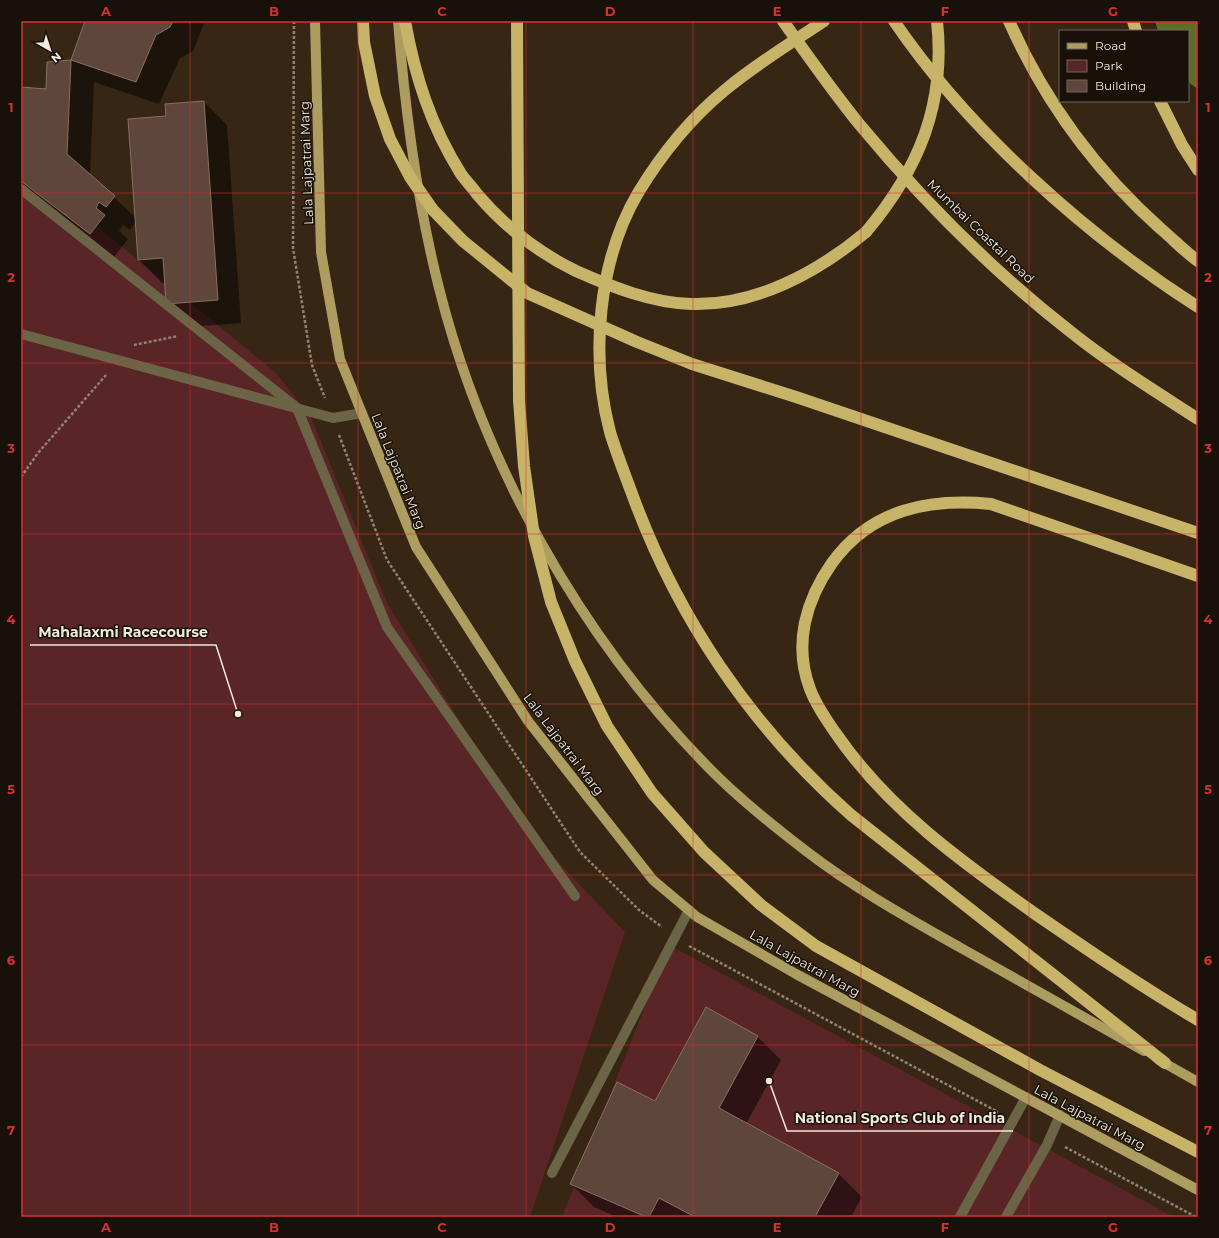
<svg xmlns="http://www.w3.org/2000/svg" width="1219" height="1238" font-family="Montserrat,sans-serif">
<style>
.green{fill:#592526}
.water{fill:#5d6d25}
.pier{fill:#362613}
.shadow{fill:#0007}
.building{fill:#5e463b;stroke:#8a6f63}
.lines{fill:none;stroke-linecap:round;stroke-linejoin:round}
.path{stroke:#918474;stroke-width:2.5;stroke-dasharray:3 2;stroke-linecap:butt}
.service{stroke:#6b6447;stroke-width:10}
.primary{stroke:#ad9d60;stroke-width:10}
.motorway{stroke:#c7b469;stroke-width:12}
.motorway-bridge{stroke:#c7b469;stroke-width:12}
.grid{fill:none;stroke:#d73231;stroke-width:1;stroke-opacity:0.55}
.labels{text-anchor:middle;stroke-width:3;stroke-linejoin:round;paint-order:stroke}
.street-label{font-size:13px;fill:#f3e9dd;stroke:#181109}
.leader{fill:none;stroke:#f3e9dd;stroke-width:1.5}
.callout-dot{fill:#f3e9dd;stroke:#181109;stroke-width:1.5}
.callout-label{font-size:14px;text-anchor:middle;font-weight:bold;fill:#f3e9dd;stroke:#181109;stroke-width:3;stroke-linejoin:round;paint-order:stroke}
.neatline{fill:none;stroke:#d73231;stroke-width:1.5}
.grid-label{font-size:13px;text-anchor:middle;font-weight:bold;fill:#d73231}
</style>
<rect width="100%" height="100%" fill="#362613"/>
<g class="green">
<path d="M21,164l255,209 35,44 76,186 137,223 101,106 -95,285h-509z"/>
<path d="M669,945l505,272h-612z"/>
</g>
<path class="water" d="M1126,21h72v68l-10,-7v-51h-52z"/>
<path class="pier" d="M1124,21h31l3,10h-25z"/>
<g class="shadow">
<path d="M86,21h119l-12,30 -13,7 -21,46 -65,-22 -4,93 46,43 31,-101 37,-15 23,23 14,198 -51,4 -23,-24 -2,-20h-3l-23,-23 -3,-39 -6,9 -7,-5 -4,6 9,8 -14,18 -93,-72v-96l25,1 2,-27 24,-2z"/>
<path d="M757,1036l24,24 -35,64 93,50 23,23 -11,20h-234l-23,-10 -23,-23 85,-82z"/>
</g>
<g class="building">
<path d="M85,21h88l-3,6 -14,8 -20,47 -65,-22z"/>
<path d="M71,60l-4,94 48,42 -9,11 -7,-5 -3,6 9,7 -15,19 -69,-53v-94l25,2 1,-27z"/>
<path d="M204,101l14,199 -52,4 -3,-46 -25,2 -10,-141 38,-3 -1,-12z"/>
<path d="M706,1007l52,29 -39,72 120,65 -24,44h-120l-36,-19 -10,19h-3l-76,-33 47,-102 38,19z"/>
</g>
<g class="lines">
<g class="path">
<path d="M294,21l-1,227 19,117 13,33"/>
<path d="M134,345l44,-9"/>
<path d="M339,435l48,125 193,292 59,58 23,17"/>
<path d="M21,477l17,-24 68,-78"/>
<path d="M689,946l309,166"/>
<path d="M1065,1147l131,70"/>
</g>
<g class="service">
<path d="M21,189l276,219 90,219 188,269"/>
<path d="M21,334l312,84 29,-5"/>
<path d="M552,1173l137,-263"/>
<path d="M960,1217l66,-120"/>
<path d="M1006,1217l41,-72 13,-30"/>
</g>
<g class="primary">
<path d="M315,21l6,231 19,107 76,188 112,174 125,159 44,37 99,57 402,216"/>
<path d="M398,21c7,90 19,180 41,267 44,176 143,351 269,479 30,31 64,58 98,84 48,37 102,67 155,97 61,34 122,69 183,103"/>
<path d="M1159,1060l39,22"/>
</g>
<g class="motorway">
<path d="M824,21c-33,22 -68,43 -99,69 -34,28 -64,65 -87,103 -40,68 -48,163 -28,239 6,20 14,40 21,59 45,125 120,236 220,324l314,248"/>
<path d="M894,21c74,109 193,215 304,286"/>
<path d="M1009,21c35,79 87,150 152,208 12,10 24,23 37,32"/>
<path d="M1133,21l3,10"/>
<path d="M1160,101l22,44 16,25"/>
<path d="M866,232c53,-63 80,-128 71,-211"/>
<path d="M1198,576l-207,-72c-62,-6 -120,5 -159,59 -26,37 -39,81 -22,126 6,16 17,32 27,46 51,74 125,127 197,178 54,37 108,74 164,107"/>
</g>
<g class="motorway-bridge">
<path d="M363,21l1,21 11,54 15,43 20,38 23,33 30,31 64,52 110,49 55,22 104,33 402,136"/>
<path d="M405,21c10,56 26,105 56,153 5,7 11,13 16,20 28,33 60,58 99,77 36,16 76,32 115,33 65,2 127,-32 175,-72"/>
<path d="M517,21l2,379 5,66 10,70 17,66 24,59 32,65 45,67 52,59 57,53 55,41 224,124 158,82"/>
<path d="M783,21c25,35 50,71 77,104 63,76 134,147 211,207 40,32 84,59 127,87"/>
</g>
</g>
<path class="grid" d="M190,21v1196M358,21v1196M526,21v1196M693,21v1196M861,21v1196M1029,21v1196M21,193h1177M21,363h1177M21,534h1177M21,704h1177M21,875h1177M21,1045h1177"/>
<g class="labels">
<g class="street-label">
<text transform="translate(306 163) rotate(-92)" y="5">Lala Lajpatrai Marg</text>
<text transform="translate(981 231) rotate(44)" y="5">Mumbai Coastal Road</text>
<text transform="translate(399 471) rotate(68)" y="5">Lala Lajpatrai Marg</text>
<text transform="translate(564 744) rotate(53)" y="5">Lala Lajpatrai Marg</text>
<text transform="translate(805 963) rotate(29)" y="5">Lala Lajpatrai Marg</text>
<text transform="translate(1090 1117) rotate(28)" y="5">Lala Lajpatrai Marg</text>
</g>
</g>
<path class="leader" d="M238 714L216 645H30M769 1081L787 1131H1013"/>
<g class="callout-dot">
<circle cx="238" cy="714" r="4"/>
<circle cx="769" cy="1081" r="4"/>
</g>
<g class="callout-label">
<text x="123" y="637">Mahalaxmi Racecourse</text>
<text x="900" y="1123">National Sports Club of India</text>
</g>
<rect width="1219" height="1238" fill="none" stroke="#181109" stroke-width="44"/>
<rect x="1059" y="30" width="130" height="72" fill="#181109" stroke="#70675e"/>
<rect x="1067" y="43" width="20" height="6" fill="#ad9d60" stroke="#70675e"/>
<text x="1095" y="50" font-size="12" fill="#f3e9dd">Road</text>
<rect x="1067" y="60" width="20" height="12" fill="#592526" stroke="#70675e"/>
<text x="1095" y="70" font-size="12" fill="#f3e9dd">Park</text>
<rect x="1067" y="80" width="20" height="12" fill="#5e463b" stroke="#70675e"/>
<text x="1095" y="90" font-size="12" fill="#f3e9dd">Building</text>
<g transform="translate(50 50) rotate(141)" stroke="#181109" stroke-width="3" paint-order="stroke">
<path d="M0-3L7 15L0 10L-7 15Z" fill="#f3e9dd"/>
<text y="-6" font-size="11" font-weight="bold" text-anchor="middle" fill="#f3e9dd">N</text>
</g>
<rect x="22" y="22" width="1175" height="1194" class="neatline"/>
<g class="grid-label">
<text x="106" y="16">A</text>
<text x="274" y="16">B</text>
<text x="442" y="16">C</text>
<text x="610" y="16">D</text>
<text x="777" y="16">E</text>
<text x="945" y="16">F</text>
<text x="1113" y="16">G</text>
<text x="11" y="112">1</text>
<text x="1208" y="112">1</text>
<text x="11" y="282">2</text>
<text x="1208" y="282">2</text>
<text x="11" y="453">3</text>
<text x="1208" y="453">3</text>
<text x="11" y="624">4</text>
<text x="1208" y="624">4</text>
<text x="11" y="794">5</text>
<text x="1208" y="794">5</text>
<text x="11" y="965">6</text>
<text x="1208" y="965">6</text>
<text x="11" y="1135">7</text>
<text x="1208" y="1135">7</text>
<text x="106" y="1232">A</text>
<text x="274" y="1232">B</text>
<text x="442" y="1232">C</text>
<text x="610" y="1232">D</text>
<text x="777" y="1232">E</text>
<text x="945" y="1232">F</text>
<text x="1113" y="1232">G</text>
</g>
</svg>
